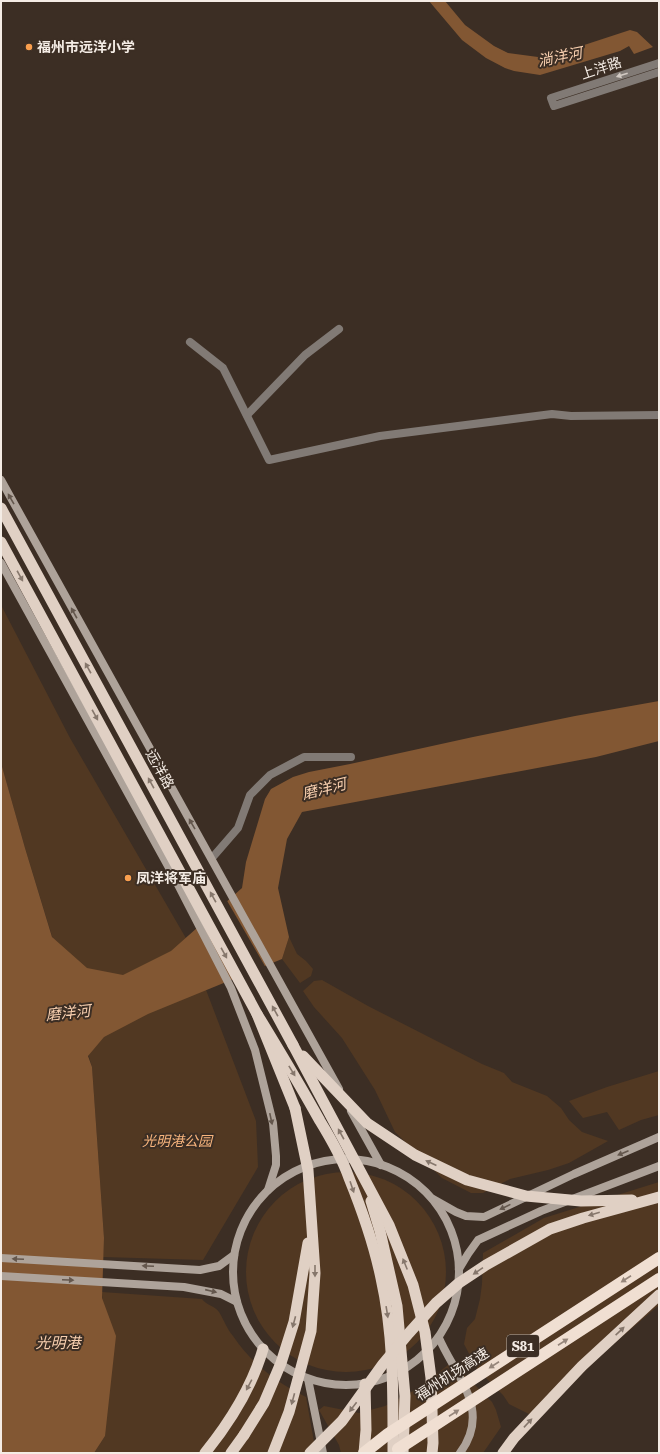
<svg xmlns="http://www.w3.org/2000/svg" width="660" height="1454" font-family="'Roboto Serif','Noto Sans SC',serif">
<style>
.green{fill:#513822}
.water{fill:#825733}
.pier{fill:#3c2e24}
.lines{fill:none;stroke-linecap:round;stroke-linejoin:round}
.minor{stroke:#817a75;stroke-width:8}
.tertiary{stroke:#817a75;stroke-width:8}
.secondary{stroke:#aea39a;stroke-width:8}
.trunk{stroke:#e0d0c4;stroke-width:11}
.trunk-bridge{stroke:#e0d0c4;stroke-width:11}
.motorway-bridge{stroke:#f0dfd2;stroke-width:12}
.oneway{fill:#d2cac3}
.oneway2{fill:#64574d}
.oneway3{fill:#86776c}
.oneway4{fill:#96867b}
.poi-dot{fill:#fa9f4e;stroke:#3c2e24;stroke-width:1.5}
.labels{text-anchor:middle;stroke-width:4;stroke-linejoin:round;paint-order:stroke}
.shield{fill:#3c2e24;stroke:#bdb3ab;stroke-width:1}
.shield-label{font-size:13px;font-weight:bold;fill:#f4ece5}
.poi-label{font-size:14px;font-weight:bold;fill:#f4ece5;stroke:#3c2e24;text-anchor:start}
.street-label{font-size:14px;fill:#f4ece5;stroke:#3c2e24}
.park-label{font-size:14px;font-style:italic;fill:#f7b47d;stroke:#3c2e24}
.water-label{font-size:15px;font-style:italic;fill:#f8cfaf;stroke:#3c2e24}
</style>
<rect width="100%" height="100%" fill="#3c2e24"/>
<g class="green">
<path d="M1,605l69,133 117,202 69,181 2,46 -55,93 -100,-3 1,-19 -12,-171 -67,-219 -24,-85z"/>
<path d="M289,937l8,17 9,7 7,8 -2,7 -11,7 -18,-24z"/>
<path d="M322,980l46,26 114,58 22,9 8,9 35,14 14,12 8,12 13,12 26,9 -39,22 -21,7 -38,9 -27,14h-12l-29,-15 -47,-46 -20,-42 -33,-52 -28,-31 -11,-16 11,-10z"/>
<path d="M659,1071v44l-18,5 -22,10 -12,-18 -24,6 -14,-17 38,-14z"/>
<circle cx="346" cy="1272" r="100"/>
<path d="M659,1182v123l-56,48 -66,65 -28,-14 -6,-9 -26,-26 -13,-25 3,-16 8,-9 5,-20 2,-15 1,-31 61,-35z"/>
<path d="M102,1292l100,7c4,6 13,7 17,13 5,8 8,17 14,24 19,28 43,46 73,61l10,56h-222l11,-17z"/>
<path d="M452,1362l40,40 4,8 5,17 -18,26h-142l-2,-8 -20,-35 5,-4 35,7 26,-7 32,-17z"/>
</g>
<g class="water">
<path d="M429,1h16l20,24 29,21 14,7 30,4 37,-9 55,-18 7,2 16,15 -19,7 -5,-8 -9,5 -80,24 -26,-4 -9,-3 -19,-10 -24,-18z"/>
<path d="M659,701v40l-63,16 -294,55 -15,27 -9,49 11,49 -7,22 -134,55 -44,23 -16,19 4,11 12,171 -2,60 14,38 -11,100 -11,17h-93v-690l24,85 27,89 35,31 36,7 48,-24 71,-63 4,-26 19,-63 6,-10 22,-12 16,-5 41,-8 123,-27 102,-21z"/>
</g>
<path class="pier" d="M226,899l40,69 -31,13 -32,-61z"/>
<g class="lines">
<g class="minor">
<path d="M190,342l33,26 46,92 111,-24 172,-22 19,2 88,-1"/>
<path d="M247,415l58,-60 34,-26"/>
<path d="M212,858l26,-30 12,-33 20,-20 34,-18h47"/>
</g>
<path class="tertiary" d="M659,63l-108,35 3,8 105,-34"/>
<g class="secondary">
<path d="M1,480l338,609"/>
<path d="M1,563l172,312 58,113 24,62 18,73 3,33v9l-8,25"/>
<path d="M351,1111l30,54"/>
<circle cx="346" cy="1272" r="113"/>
<path d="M433,1199l23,13 10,4 18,1 90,-43 85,-37"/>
<path d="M1,1258l199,12 19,-4 15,-11"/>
<path d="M459,1269l9,-15 10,-14 63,-29 118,-45"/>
<path d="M1,1276l183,11 37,7 16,8"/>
<path d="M439,1338c17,39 53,72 21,115"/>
<path d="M308,1379l15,74"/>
</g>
<g class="trunk">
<path d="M1,508l292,537"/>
<path d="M1,542l256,472 38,94"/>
<path d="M205,1453c25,-31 47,-66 58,-104"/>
<path d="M231,1453l13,-18"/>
<path d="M364,1453l2,-23 -1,-46"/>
<path d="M503,1453l11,-15 68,-72 77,-71"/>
</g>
<g class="trunk-bridge">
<path d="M257,1014c22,36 43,71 63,107 11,18 22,37 29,57 13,32 25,67 32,100 13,57 12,117 12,175"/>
<path d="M293,1045l96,180 24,60 12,47 6,46 2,65 -1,10"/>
<path d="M303,1056l64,67 48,32 52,25 59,16 55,5 51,-1"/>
<path d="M371,1201l9,30 17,75 8,90 -2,57"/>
<path d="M244,1435l20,-32 17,-40 13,-41 14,-79"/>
<path d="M273,1453l16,-41 22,-81 4,-58 -7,-103 -13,-62"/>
<path d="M310,1453l32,-32 41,-57 26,-31 27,-30 23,-20 27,-18 64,-36 33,-11 76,-21"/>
</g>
<g class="motorway-bridge">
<path d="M398,1449l261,-170"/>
<path d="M364,1453l24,-19 271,-176"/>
</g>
</g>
<defs><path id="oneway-solid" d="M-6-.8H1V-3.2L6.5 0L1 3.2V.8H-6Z"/></defs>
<use class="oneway" href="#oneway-solid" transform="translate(622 75) rotate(162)"/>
<g class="oneway2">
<use href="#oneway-solid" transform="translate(11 499) rotate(-120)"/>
<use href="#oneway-solid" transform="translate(74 613) rotate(-119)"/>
<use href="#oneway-solid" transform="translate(192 824) rotate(-120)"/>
<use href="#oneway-solid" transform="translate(271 1119) rotate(78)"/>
<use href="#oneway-solid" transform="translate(623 1153) rotate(157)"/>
<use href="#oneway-solid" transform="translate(505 1207) rotate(154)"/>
<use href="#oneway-solid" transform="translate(18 1259) rotate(-177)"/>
<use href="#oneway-solid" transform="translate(148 1266) rotate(-177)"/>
<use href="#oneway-solid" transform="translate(68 1280) rotate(3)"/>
<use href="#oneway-solid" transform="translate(211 1291) rotate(13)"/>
</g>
<g class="oneway3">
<use href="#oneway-solid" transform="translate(20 576) rotate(61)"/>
<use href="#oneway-solid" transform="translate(88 668) rotate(-119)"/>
<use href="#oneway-solid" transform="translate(95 715) rotate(61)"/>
<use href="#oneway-solid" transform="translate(151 783) rotate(-119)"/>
<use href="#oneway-solid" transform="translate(213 897) rotate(-119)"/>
<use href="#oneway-solid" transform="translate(224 953) rotate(61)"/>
<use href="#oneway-solid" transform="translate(275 1011) rotate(-119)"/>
<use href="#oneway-solid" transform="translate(292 1071) rotate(58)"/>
<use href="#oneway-solid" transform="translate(341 1134) rotate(-119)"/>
<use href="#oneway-solid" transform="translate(431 1163) rotate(-155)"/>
<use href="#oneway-solid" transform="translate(352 1187) rotate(71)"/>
<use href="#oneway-solid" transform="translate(594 1214) rotate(164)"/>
<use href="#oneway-solid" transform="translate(405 1264) rotate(-112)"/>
<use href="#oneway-solid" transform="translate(315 1271) rotate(90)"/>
<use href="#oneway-solid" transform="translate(478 1271) rotate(146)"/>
<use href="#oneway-solid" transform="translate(387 1312) rotate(81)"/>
<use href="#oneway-solid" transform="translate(294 1322) rotate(105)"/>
<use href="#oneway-solid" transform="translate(620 1331) rotate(-43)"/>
<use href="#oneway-solid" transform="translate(249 1385) rotate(118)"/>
<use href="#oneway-solid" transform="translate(293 1399) rotate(105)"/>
<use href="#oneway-solid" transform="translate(353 1407) rotate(127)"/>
<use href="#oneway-solid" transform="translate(528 1423) rotate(-47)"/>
</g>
<g class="oneway4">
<use href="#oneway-solid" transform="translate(626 1279) rotate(147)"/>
<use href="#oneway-solid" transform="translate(563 1342) rotate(-33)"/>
<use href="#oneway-solid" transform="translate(494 1365) rotate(147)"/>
<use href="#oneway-solid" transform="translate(454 1413) rotate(-33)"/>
</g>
<g class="poi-dot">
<circle cx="29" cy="47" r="4"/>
<circle cx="128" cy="878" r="4"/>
</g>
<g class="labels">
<rect class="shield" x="507" y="1335" width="32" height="22" rx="3"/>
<g class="shield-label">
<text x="523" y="1351">S81</text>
</g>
<g class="poi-label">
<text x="37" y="52">福州市远洋小学</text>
<text x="136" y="883">凤洋将军庙</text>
</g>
<g class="street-label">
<text transform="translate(601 68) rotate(-18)" y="5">上洋路</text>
<text transform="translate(160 769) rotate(61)" y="5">远洋路</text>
<text transform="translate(452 1374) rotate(-33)" y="5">福州机场高速</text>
</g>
<g class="park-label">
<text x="177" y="1146">光明港公园</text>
</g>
<g class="water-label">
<text transform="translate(560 57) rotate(-11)" y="5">淌洋河</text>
<text transform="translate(324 789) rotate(-14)" y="5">磨洋河</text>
<text transform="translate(68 1013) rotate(-6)" y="5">磨洋河</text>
<text x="58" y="1348">光明港</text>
</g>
</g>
<rect width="660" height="1454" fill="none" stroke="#f4ece5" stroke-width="4"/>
</svg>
